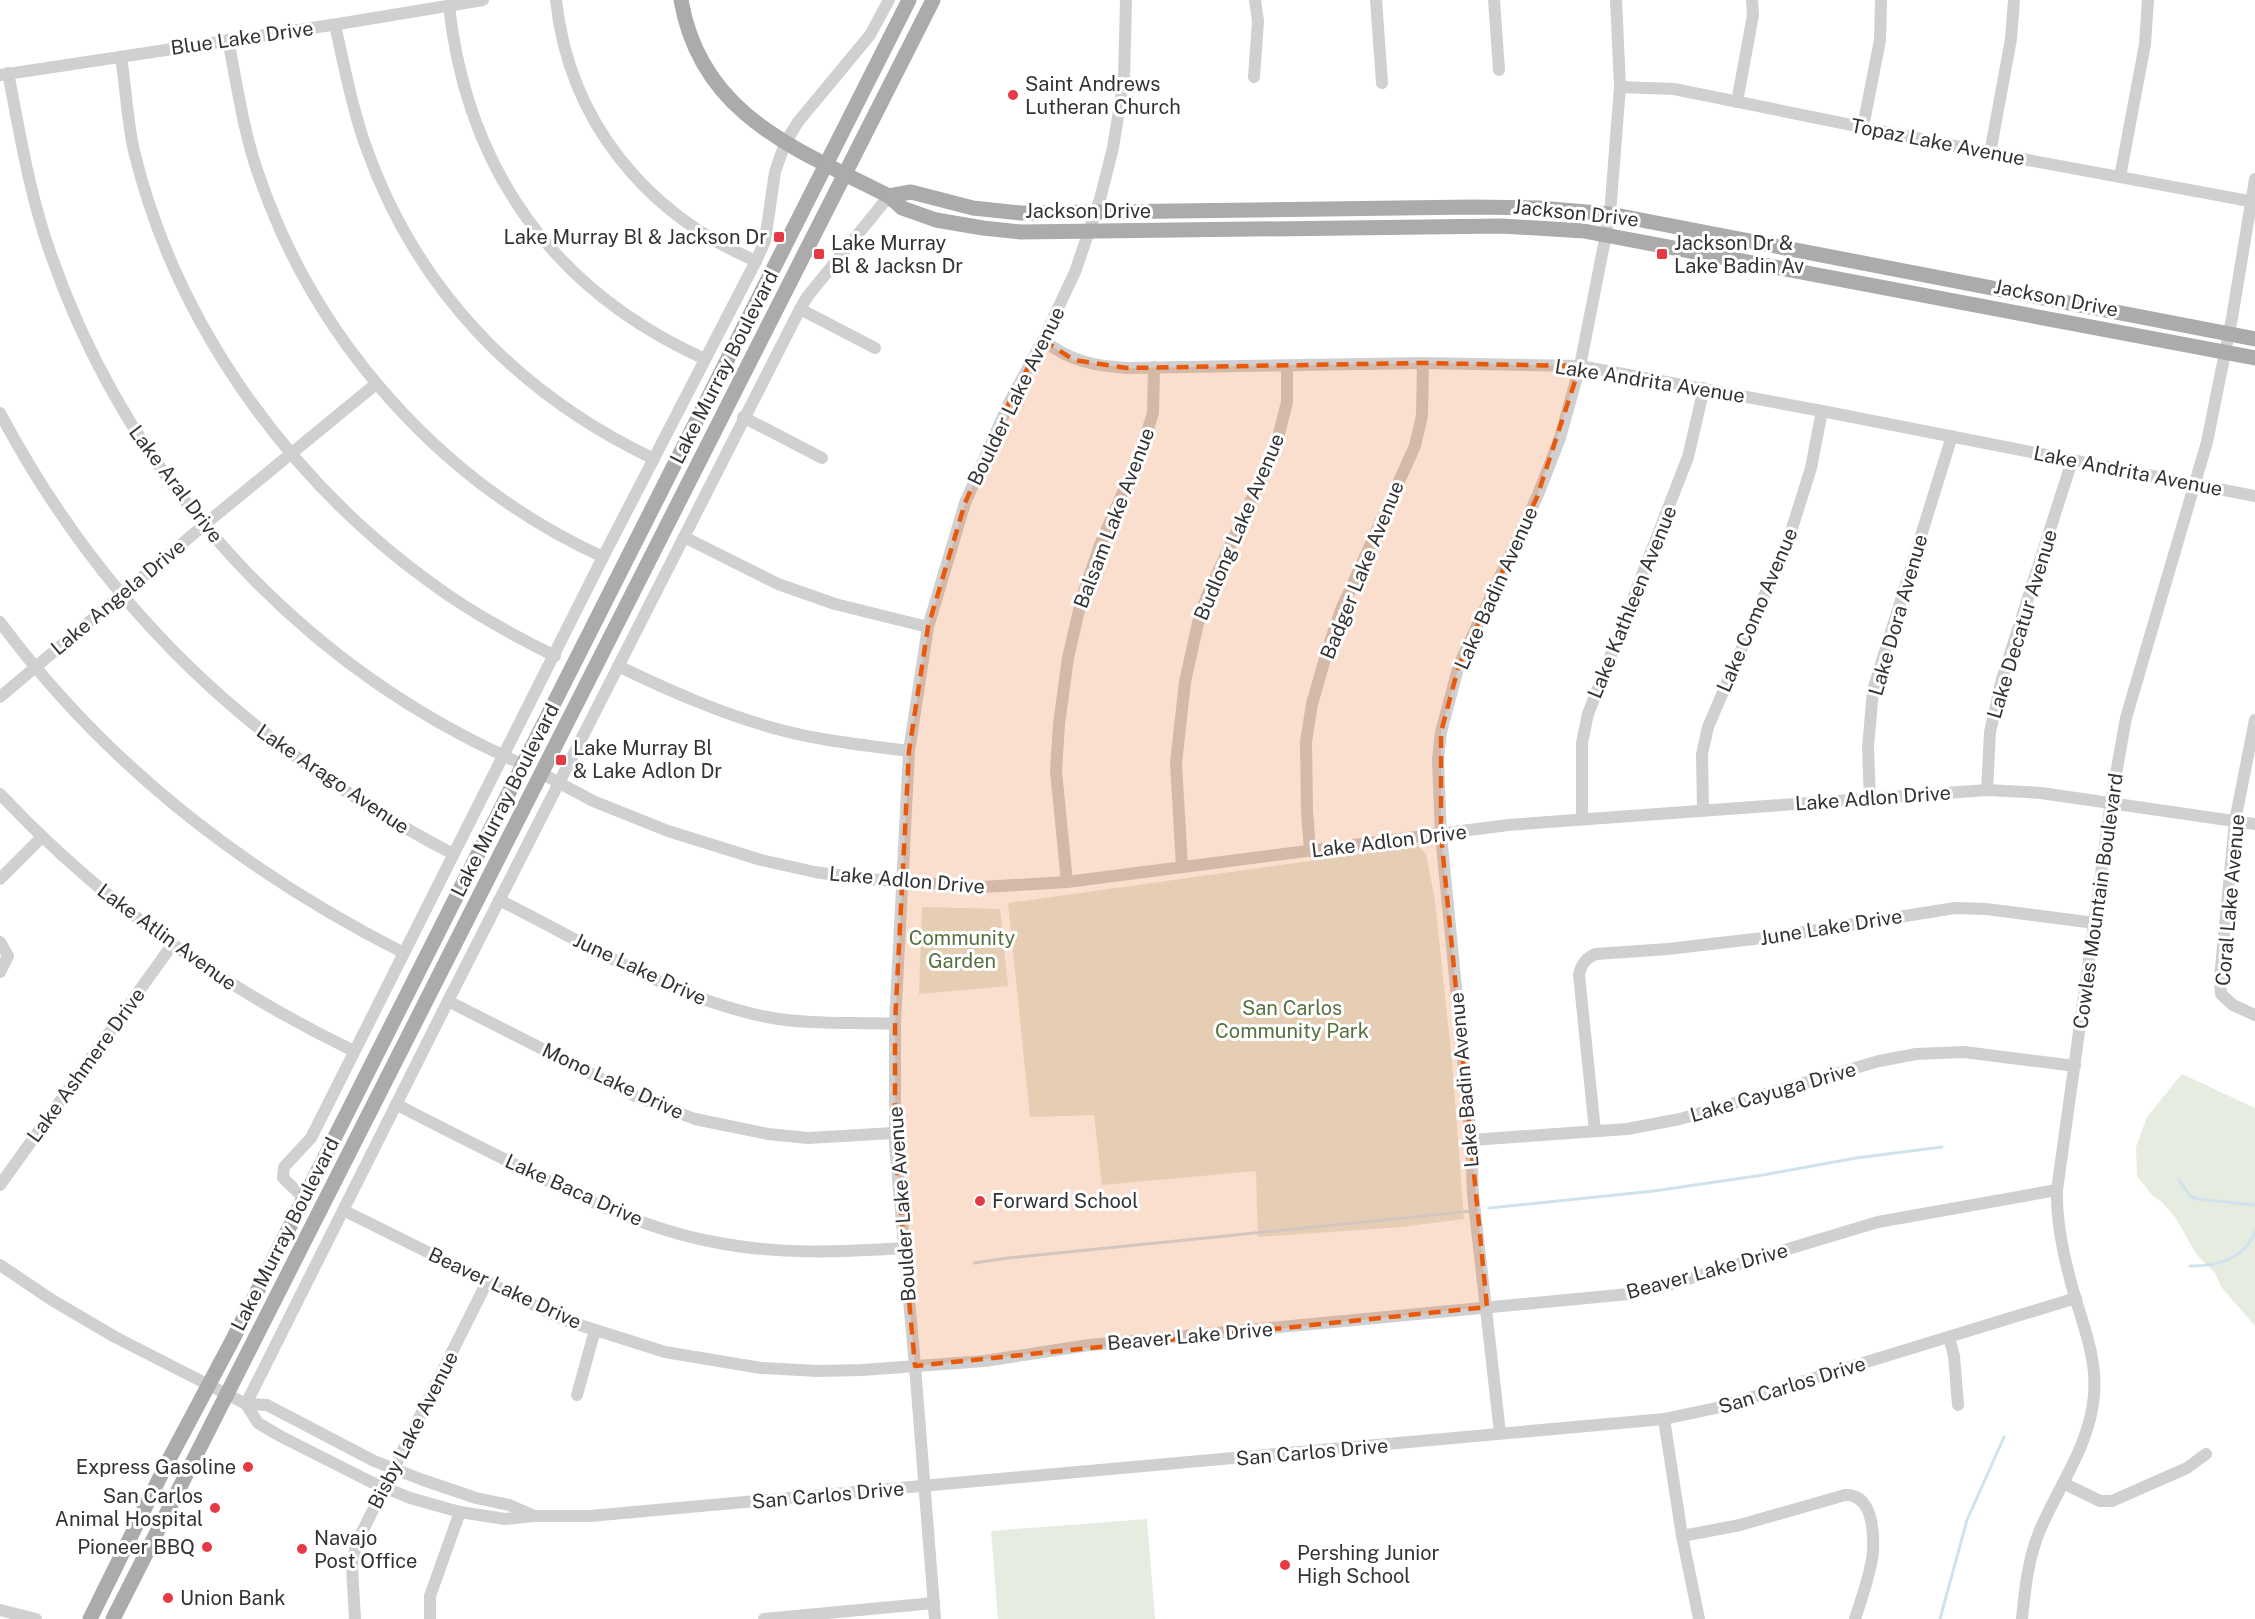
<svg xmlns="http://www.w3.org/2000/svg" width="2255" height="1619" font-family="'Public Sans',sans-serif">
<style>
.green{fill:#e6ecdf}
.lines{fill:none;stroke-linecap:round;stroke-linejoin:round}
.stream{stroke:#cfe2ee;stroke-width:3}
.minor{stroke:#d0d0d0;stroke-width:12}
.major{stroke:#ababab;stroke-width:15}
.marked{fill:#e8590c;fill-opacity:0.2;stroke:#e8590c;stroke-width:4.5;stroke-dasharray:12 8;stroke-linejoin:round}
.poi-dot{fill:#e63946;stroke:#fff;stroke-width:2}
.labels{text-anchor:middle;stroke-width:6;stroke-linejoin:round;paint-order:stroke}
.street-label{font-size:20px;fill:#333;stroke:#fff}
.poi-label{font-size:20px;fill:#333;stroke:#fff;text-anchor:start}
.park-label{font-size:20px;fill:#56703f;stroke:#fff}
</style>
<rect width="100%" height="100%" fill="#fff"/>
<g class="green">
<path d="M1418,846l8,8 9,47 17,161 12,157 -63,8 -143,10 -2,-66 -154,14 -8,-70 -64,2 -22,-214z"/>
<path d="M922,907l78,2 8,77 -89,8z"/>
<path d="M2182,1074l73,34v218l-33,-38 -7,-15 -18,-18 -22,-38 -12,-14 -10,-7 -16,-20 -1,-29 11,-30z"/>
<path d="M1147,1519l8,100h-157l-7,-88z"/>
</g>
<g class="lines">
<g class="stream">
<path d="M2179,1180l11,16 7,3 58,6"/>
<path d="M1489,1208l165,-17 109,-16 93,-17 86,-11"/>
<path d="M974,1263l34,-5 463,-47"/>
<path d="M2190,1266c28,0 53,-6 65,-34"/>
<path d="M1940,1619l27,-99 37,-83"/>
</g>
<g class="minor">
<path d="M556,0c13,121 90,214 200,261"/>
<path d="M1376,0l6,83"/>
<path d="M1494,0l5,70"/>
<path d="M449,6c18,164 105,285 256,353"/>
<path d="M335,25c9,39 16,80 30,119 50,144 152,250 289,315"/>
<path d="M228,40c9,44 15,90 30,133 57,168 183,310 345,384"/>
<path d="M121,57c5,31 6,63 13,94 41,170 152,326 293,429 40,30 83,54 128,76"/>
<path d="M8,73c12,60 21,119 41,176 78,229 251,418 473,515"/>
<path d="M0,75l338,-51 145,-24"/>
<path d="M1254,77l4,-56 -3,-21"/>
<path d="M1620,87l54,2 316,64 265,49"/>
<path d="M1737,102l16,-87 -1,-15"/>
<path d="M1863,127l17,-87 1,-40"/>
<path d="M1990,153l21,-114 3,-39"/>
<path d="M2120,177l25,-133 3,-44"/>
<path d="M800,309l75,39"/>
<path d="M1043,340c26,21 52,26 84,28l296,-5 157,3 242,45 433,85"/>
<path d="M0,413c106,199 254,337 453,441"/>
<path d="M743,417l79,41"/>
<path d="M684,537l94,47 57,20 93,23"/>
<path d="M0,622c106,143 246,251 404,331"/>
<path d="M618,666c52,25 104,48 159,63 43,12 89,16 132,22"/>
<path d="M0,697l204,-172 172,-141"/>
<path d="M2255,720l-20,101 -15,157 1,16 12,11 22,10"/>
<path d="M541,773l52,28 75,30 93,29 54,12 50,7 117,8 85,-5 441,-57 479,-35 54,3 214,31"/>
<path d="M1987,790l3,-58 12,-53 70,-218"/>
<path d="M0,794c102,108 221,193 354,257"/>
<path d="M1870,799l-2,-51 5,-58 79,-254"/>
<path d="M1703,810l-1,-56 6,-27 81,-189 22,-70 11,-57"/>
<path d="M1582,819v-76l6,-29 100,-257 16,-69"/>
<path d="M1310,851l-3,-40 -1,-69 6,-38 16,-56 13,-38 74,-164 7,-30 1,-53"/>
<path d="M1182,867l-6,-104 9,-81 13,-59 9,-27 69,-150 11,-44v-36"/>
<path d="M0,879l42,-42"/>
<path d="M1067,882l-11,-111 3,-47 9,-66 14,-61 18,-52 41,-94 12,-38 1,-46"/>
<path d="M499,900c87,43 172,98 268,117 41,8 86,5 128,7"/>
<path d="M0,942l8,14 -8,16"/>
<path d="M448,1001l187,95 60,23 73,15 40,4 86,-5"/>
<path d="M396,1104c39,21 79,40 118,60 64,32 129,65 200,78 63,13 127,10 191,6"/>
<path d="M1595,1131l-16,-156c2,-10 6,-17 17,-21l72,-5 112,-13 175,-28 31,1 109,14"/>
<path d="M1471,1140l156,-11 53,-10 199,-58 37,-7 48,-2 111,14"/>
<path d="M0,1185l172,-240"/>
<path d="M303,1197l-20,-19 1,-11 27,-29 292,-581 153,-296 9,-20 10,-69 10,-29 13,-21 72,-87 19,-35"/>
<path d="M343,1210l221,110 101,32 96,16 57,3 44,-1 123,-9 104,-16 540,-51 36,-8 213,-64 179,-32"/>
<path d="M0,1265l52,35 63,37 131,67 21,1 107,56 49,19 53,18 33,7 23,10"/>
<path d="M1949,1337l5,19 4,49"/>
<path d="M577,1395l18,-65"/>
<path d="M246,1404l12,19 22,13 91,46 39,16 50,14 45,7 28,-3h57l1074,-97 52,-11 360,-110"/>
<path d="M246,1404l202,-403 352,-692 7,-12 82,-101"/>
<path d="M1664,1419l18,117 17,83"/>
<path d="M1500,1433l-27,-239 -2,-54 -30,-305 -3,-76 3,-27 18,-67 78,-168 23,-59 20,-72 30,-152 10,-127 -4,-87"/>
<path d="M2063,1483l37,18h12l75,-33 19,-14"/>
<path d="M1682,1536l58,-11 105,-30c27,-1 29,35 28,56 -1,19 -12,49 -18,68"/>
<path d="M0,1610l36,9"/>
<path d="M355,1619l-3,-52 4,-23 131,-262"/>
<path d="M430,1619v-23l30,-84"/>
<path d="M764,1619l170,-16"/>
<path d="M935,1619l-20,-253 -20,-221v-121l14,-273 19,-124 37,-124 44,-100 34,-63 32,-68 25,-73 13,-51 11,-69 2,-79"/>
<path d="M2022,1619c3,-31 6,-60 18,-89 19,-45 50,-85 54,-135 3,-34 -9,-65 -19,-98 -10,-34 -19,-71 -18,-107l54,-388 15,-84 81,-276 25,-124 23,-139"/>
</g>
<g class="major">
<path d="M681,0c20,116 116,149 208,196l13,12 34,12 47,8 38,4 481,-6 82,5 671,127"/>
<path d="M889,196l22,-4 62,16 48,5 452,-6 66,1 71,6 645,125"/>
<path d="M90,1619l75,-152 68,-128 676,-1339"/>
<path d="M113,1619l820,-1619"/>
</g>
</g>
<path class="marked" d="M1043,340l31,20 53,8 296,-5 157,3 -43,131 -78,168 -18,67v103l46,472 -572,59 -20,-221v-121l14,-273 19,-124 37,-124 44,-100z"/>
<g class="poi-dot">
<circle cx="1013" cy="95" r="6"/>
<rect x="773" y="231" width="12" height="12" rx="3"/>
<rect x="813" y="248" width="12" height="12" rx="3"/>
<rect x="1656" y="248" width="12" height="12" rx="3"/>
<rect x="555" y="754" width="12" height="12" rx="3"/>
<circle cx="980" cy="1201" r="6"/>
<circle cx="248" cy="1467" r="6"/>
<circle cx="215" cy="1508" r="6"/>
<circle cx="207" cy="1547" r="6"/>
<circle cx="302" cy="1549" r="6"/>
<circle cx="1285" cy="1565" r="6"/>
<circle cx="168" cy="1598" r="6"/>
</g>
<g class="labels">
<g class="street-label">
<text transform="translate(242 38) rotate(-8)" y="7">Blue Lake Drive</text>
<text transform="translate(1938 142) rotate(11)" y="7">Topaz Lake Avenue</text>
<text x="1088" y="218">Jackson Drive</text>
<text transform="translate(1576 213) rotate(6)" y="7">Jackson Drive</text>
<text transform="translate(2056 298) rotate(11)" y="7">Jackson Drive</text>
<text transform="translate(724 367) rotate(-63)" y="7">Lake Murray Boulevard</text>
<text transform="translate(1650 381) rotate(9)" y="7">Lake Andrita Avenue</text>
<text transform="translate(1016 396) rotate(-64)" y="7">Boulder Lake Avenue</text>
<text transform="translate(2128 471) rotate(11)" y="7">Lake Andrita Avenue</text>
<text transform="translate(176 484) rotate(53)" y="7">Lake Aral Drive</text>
<text transform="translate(1114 518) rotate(-69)" y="7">Balsam Lake Avenue</text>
<text transform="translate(1239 527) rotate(-67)" y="7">Budlong Lake Avenue</text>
<text transform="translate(1362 570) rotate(-68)" y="7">Badger Lake Avenue</text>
<text transform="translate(1496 588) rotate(-66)" y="7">Lake Badin Avenue</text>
<text transform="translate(118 597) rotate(-40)" y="7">Lake Angela Drive</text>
<text transform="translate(1632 602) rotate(-68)" y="7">Lake Kathleen Avenue</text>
<text transform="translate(1757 610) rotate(-67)" y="7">Lake Como Avenue</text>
<text transform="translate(1898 615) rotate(-74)" y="7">Lake Dora Avenue</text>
<text transform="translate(2022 624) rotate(-73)" y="7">Lake Decatur Avenue</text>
<text transform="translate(333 779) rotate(34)" y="7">Lake Arago Avenue</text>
<text transform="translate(1873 798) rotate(-4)" y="7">Lake Adlon Drive</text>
<text transform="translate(505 800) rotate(-63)" y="7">Lake Murray Boulevard</text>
<text transform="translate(1389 841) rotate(-7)" y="7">Lake Adlon Drive</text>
<text transform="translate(907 880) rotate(5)" y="7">Lake Adlon Drive</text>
<text transform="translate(2230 900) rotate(-85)" y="7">Coral Lake Avenue</text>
<text transform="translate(2098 901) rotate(-82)" y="7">Cowles Mountain Boulevard</text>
<text transform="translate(1831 927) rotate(-9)" y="7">June Lake Drive</text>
<text transform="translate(167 937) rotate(36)" y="7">Lake Atlin Avenue</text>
<text transform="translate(640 969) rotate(25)" y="7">June Lake Drive</text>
<text transform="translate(86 1065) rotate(-54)" y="7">Lake Ashmere Drive</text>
<text transform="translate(1464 1080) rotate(-95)" y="7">Lake Badin Avenue</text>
<text transform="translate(613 1081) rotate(25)" y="7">Mono Lake Drive</text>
<text transform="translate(1773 1092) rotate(-16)" y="7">Lake Cayuga Drive</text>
<text transform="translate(574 1190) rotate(24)" y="7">Lake Baca Drive</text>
<text transform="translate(902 1204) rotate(-94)" y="7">Boulder Lake Avenue</text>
<text transform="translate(285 1234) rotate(-63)" y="7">Lake Murray Boulevard</text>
<text transform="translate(1707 1271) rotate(-15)" y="7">Beaver Lake Drive</text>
<text transform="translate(505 1288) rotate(25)" y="7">Beaver Lake Drive</text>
<text transform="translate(1190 1336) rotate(-5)" y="7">Beaver Lake Drive</text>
<text transform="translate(1792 1385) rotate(-17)" y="7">San Carlos Drive</text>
<text transform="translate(413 1430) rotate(-63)" y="7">Bisby Lake Avenue</text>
<text transform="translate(1312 1452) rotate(-5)" y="7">San Carlos Drive</text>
<text transform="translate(828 1495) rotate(-5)" y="7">San Carlos Drive</text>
</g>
<g class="poi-label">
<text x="1025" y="91">Saint Andrews<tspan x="1025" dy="23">Lutheran Church</tspan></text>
<text x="767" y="244" text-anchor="end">Lake Murray Bl &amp; Jackson Dr</text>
<text x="831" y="250">Lake Murray<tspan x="831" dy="23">Bl &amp; Jacksn Dr</tspan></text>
<text x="1674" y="250">Jackson Dr &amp;<tspan x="1674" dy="23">Lake Badin Av</tspan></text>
<text x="573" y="755">Lake Murray Bl<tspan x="573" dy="23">&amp; Lake Adlon Dr</tspan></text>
<text x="992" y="1208">Forward School</text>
<text x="236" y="1474" text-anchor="end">Express Gasoline</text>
<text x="203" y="1503" text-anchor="end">San Carlos<tspan x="203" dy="23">Animal Hospital</tspan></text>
<text x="314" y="1545">Navajo<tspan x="314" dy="23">Post Office</tspan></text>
<text x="195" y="1554" text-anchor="end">Pioneer BBQ</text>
<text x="1297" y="1560">Pershing Junior<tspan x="1297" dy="23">High School</tspan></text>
<text x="180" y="1605">Union Bank</text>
</g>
<g class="park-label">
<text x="962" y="945">Community<tspan x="962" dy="23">Garden</tspan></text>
<text x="1292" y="1015">San Carlos<tspan x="1292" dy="23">Community Park</tspan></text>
</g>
</g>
</svg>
